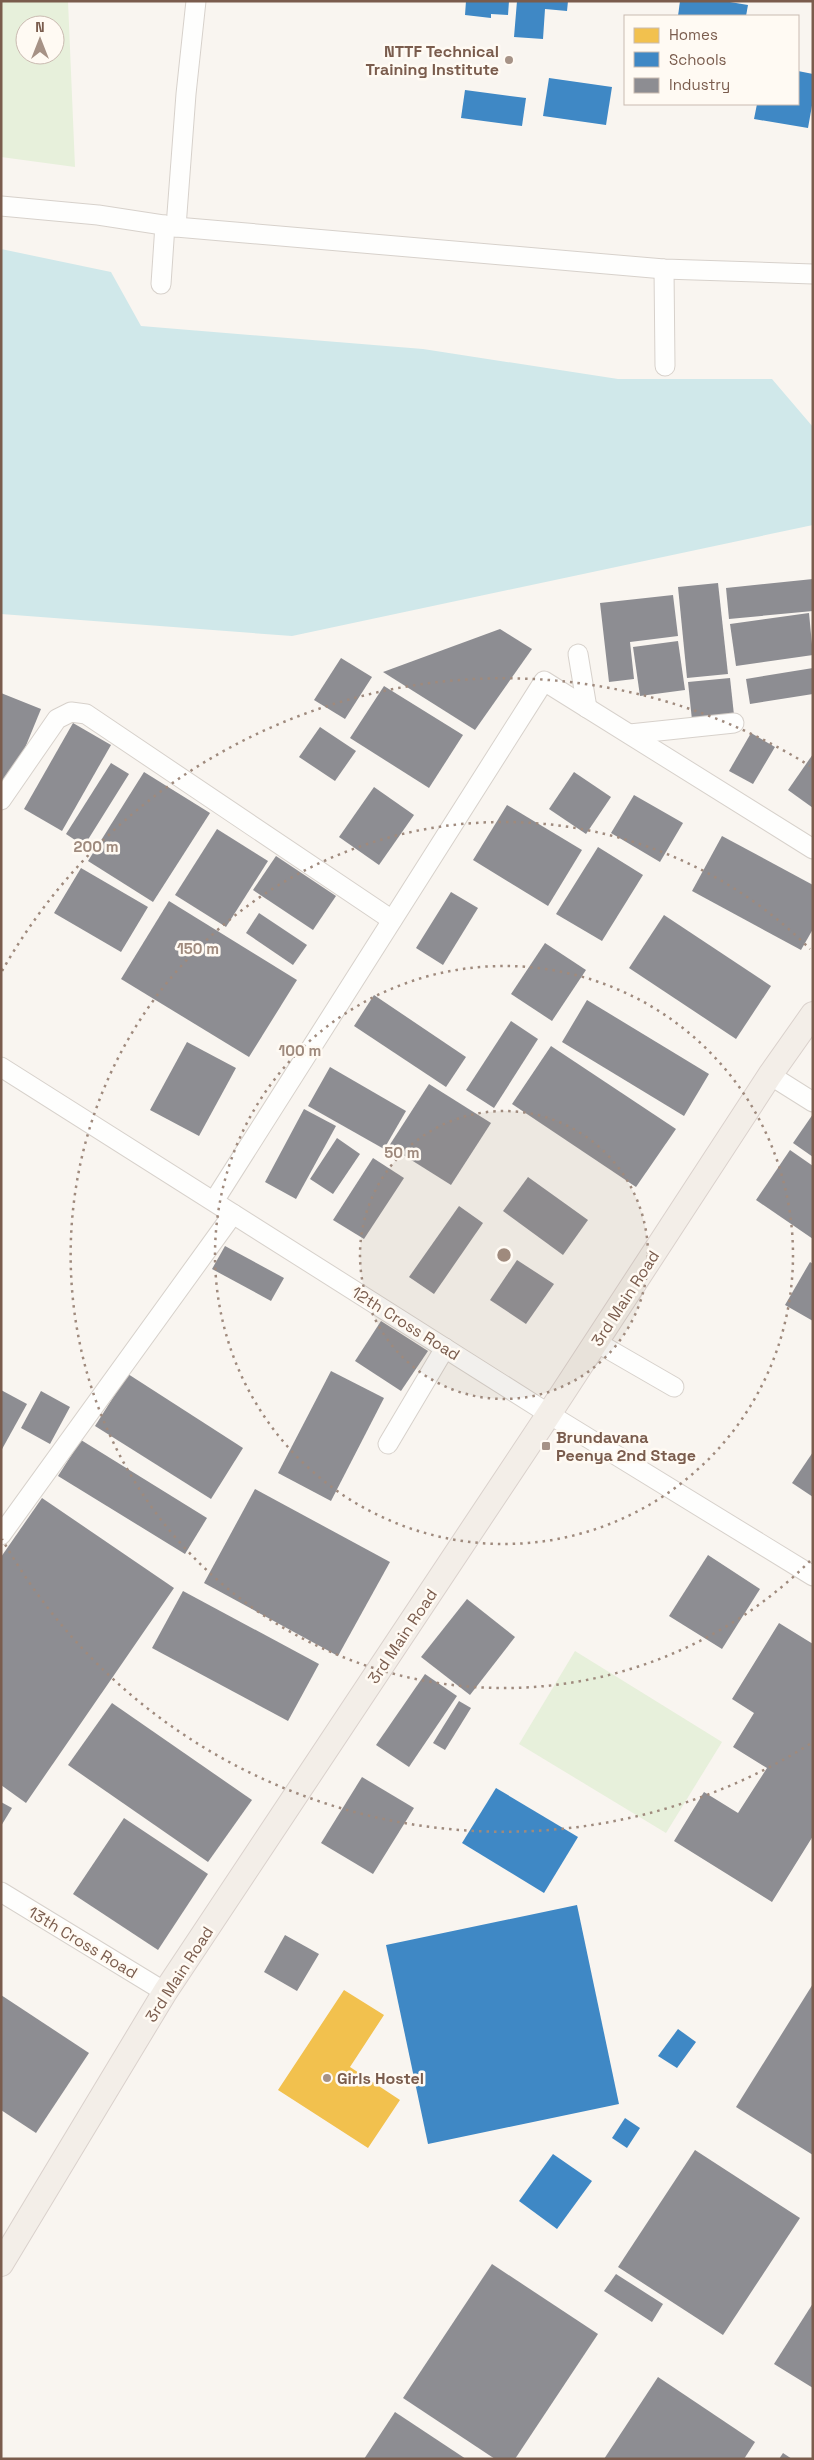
<svg xmlns="http://www.w3.org/2000/svg" width="814" height="2460" font-family="'Space Grotesk',sans-serif">
<style>
.green{fill:#e7f0db;fill-rule:evenodd}
.water{fill:#d0e8ea}
.homes{fill:#f2c14e}
.schools{fill:#3f88c5}
.industry{fill:#8d8d92}
.lines{fill:none;stroke-linecap:round;stroke-linejoin:round}
.minor-casing{stroke:#d7d1cb;stroke-width:21}
.major-casing{stroke:#dad1cc;stroke-width:26}
.minor{stroke:#fefefd;stroke-width:19}
.major{stroke:#f3eee8;stroke-width:24}
.ring{fill:none;stroke:#9f8a7d;stroke-width:2.5;stroke-dasharray:2.5 5}
.poi-dot{fill:#a69286;stroke:#fffaf3;stroke-width:2}
.labels{text-anchor:middle;stroke-width:5;stroke-linejoin:round;paint-order:stroke}
.poi-label{font-size:16px;font-weight:bold;fill:#7a5c4d;stroke:#fffaf3;text-anchor:start}
.street-label{font-size:16px;fill:#7a5c4d;stroke:#fffaf3}
.centre{fill:#9f8a7d;stroke:#fffaf3;stroke-width:2.5}
.ring-label{font-size:15px;text-anchor:middle;font-weight:bold;fill:#9f8a7d;stroke:#fffaf3;stroke-width:5;stroke-linejoin:round;paint-order:stroke}
</style>
<rect width="100%" height="100%" fill="#f9f5f0"/>
<g class="green">
<path d="M1,1h67l7,166 -74,-10zM25,25h30v30h-30z"/>
<path d="M575,1651l147,91 -56,91 -147,-89z"/>
</g>
<path class="water" d="M1,249l110,23 30,54 282,23 195,30h154l41,48v98l-521,111 -291,-22z"/>
<path class="homes" d="M344,1990l40,25 -34,52 50,33 -32,48 -90,-58z"/>
<g class="schools">
<path d="M466,1h43l-1,14 -17,-1v4l-26,-3z"/>
<path d="M517,1h51l-1,10 -22,-2 -2,30 -29,-2z"/>
<path d="M680,1h44l24,4 -2,11h-68z"/>
<path d="M798,71l15,3v26l-5,28 -54,-9 3,-15h41z"/>
<path d="M549,78l63,9 -6,38 -63,-9z"/>
<path d="M465,90l61,8 -4,28 -61,-8z"/>
<path d="M496,1788l82,49 -34,56 -82,-50z"/>
<path d="M577,1905l42,199 -191,40 -42,-199z"/>
<path d="M678,2029l18,13 -19,26 -19,-12z"/>
<path d="M625,2118l15,10 -13,20 -15,-10z"/>
<path d="M553,2154l39,27 -35,48 -38,-28z"/>
</g>
<g class="industry">
<path d="M813,579v32l-84,8 -3,-31z"/>
<path d="M718,583l10,91 -41,4 -9,-91z"/>
<path d="M673,595l5,41 -48,6 4,37 -25,3 -9,-79z"/>
<path d="M809,613l4,42 -77,11 -6,-42z"/>
<path d="M500,629l32,20 -57,81 -92,-58z"/>
<path d="M678,641l7,49 -45,6 -7,-49z"/>
<path d="M341,658l31,19 -27,42 -31,-19z"/>
<path d="M813,668v26l-63,10 -4,-25z"/>
<path d="M730,678l4,37 -42,5 -4,-38z"/>
<path d="M384,686l79,49 -34,53 -79,-50z"/>
<path d="M1,693l40,16 -32,78 -8,-4z"/>
<path d="M73,723l38,22 -49,86 -38,-22z"/>
<path d="M320,727l36,24 -21,30 -36,-24z"/>
<path d="M751,733l24,14 -22,37 -24,-13z"/>
<path d="M813,754v54l-25,-18z"/>
<path d="M111,763l18,11 -45,72 -18,-12z"/>
<path d="M144,772l66,41 -57,89 -65,-41z"/>
<path d="M574,772l37,25 -25,37 -37,-25z"/>
<path d="M374,787l40,28 -35,50 -40,-28z"/>
<path d="M634,795l49,28 -23,39 -49,-29z"/>
<path d="M507,805l75,45 -34,56 -75,-46z"/>
<path d="M217,829l51,32 -42,66 -51,-32z"/>
<path d="M722,836l91,49v44l-12,21 -109,-59z"/>
<path d="M598,847l45,28 -41,66 -46,-27z"/>
<path d="M276,856l60,40 -23,34 -60,-40z"/>
<path d="M81,868l67,39 -27,45 -67,-39z"/>
<path d="M451,892l27,16 -35,57 -27,-17z"/>
<path d="M169,901l128,79 -48,77 -128,-78z"/>
<path d="M259,913l48,32 -14,20 -47,-32z"/>
<path d="M664,915l107,71 -35,53 -107,-71z"/>
<path d="M545,943l41,27 -34,51 -41,-27z"/>
<path d="M374,995l92,62 -20,30 -92,-61z"/>
<path d="M587,1000l122,74 -25,42 -122,-74z"/>
<path d="M511,1021l27,18 -44,69 -28,-18z"/>
<path d="M187,1042l49,26 -37,68 -49,-26z"/>
<path d="M551,1046l125,83 -40,58 -124,-83z"/>
<path d="M330,1067l76,44 -22,38 -76,-43z"/>
<path d="M429,1084l62,39 -40,62 -62,-39z"/>
<path d="M304,1109l32,17 -40,73 -31,-17z"/>
<path d="M813,1114v43l-20,-14z"/>
<path d="M337,1138l23,16 -27,40 -23,-15z"/>
<path d="M790,1150l23,16v73l-57,-39z"/>
<path d="M373,1158l31,20 -40,61 -31,-19z"/>
<path d="M528,1177l60,43 -25,35 -60,-44z"/>
<path d="M459,1206l24,17 -49,71 -25,-17z"/>
<path d="M225,1246l59,32 -13,23 -59,-32z"/>
<path d="M517,1260l37,24 -28,40 -36,-24z"/>
<path d="M810,1262l3,2v57l-28,-16z"/>
<path d="M381,1321l47,30 -27,40 -46,-30z"/>
<path d="M331,1371l53,27 -53,103 -53,-28z"/>
<path d="M128,1374l115,74 -32,51 -116,-73z"/>
<path d="M1,1390l26,14 -26,47z"/>
<path d="M41,1391l29,16 -20,37 -29,-16z"/>
<path d="M81,1440l126,78 -22,36 -127,-78z"/>
<path d="M813,1452v45l-21,-14z"/>
<path d="M255,1489l135,73 -52,94 -134,-73z"/>
<path d="M42,1498l132,90 -148,215 -25,-18v-228z"/>
<path d="M708,1555l52,34 -38,60 -53,-33z"/>
<path d="M183,1591l136,73 -31,57 -136,-73z"/>
<path d="M467,1599l48,38 -45,58 -49,-38z"/>
<path d="M779,1623l34,21v192l-41,66 -98,-61 30,-49 34,21 29,-45 -34,-21 21,-34 -22,-14z"/>
<path d="M425,1674l32,22 -48,71 -33,-22z"/>
<path d="M459,1701l12,7 -26,42 -12,-7z"/>
<path d="M112,1703l140,97 -44,62 -140,-97z"/>
<path d="M362,1777l52,31 -41,66 -52,-31z"/>
<path d="M1,1802l11,6 -11,18z"/>
<path d="M124,1818l84,56 -50,76 -85,-56z"/>
<path d="M285,1935l34,19 -22,37 -33,-19z"/>
<path d="M813,1984v171l-77,-48z"/>
<path d="M1,1995l88,58 -53,80 -35,-23z"/>
<path d="M695,2150l105,68 -77,117 -105,-68z"/>
<path d="M492,2264l106,70 -83,125h-20l-92,-61z"/>
<path d="M616,2274l47,30 -11,18 -48,-31z"/>
<path d="M813,2303v85l-39,-24z"/>
<path d="M658,2377l97,65 -11,17h-140z"/>
<path d="M395,2412l71,47h-102z"/>
<path d="M783,2453l9,6h-13z"/>
</g>
<g class="lines">
<g class="minor-casing">
<g id="minor">
<path d="M1,206l97,9 78,12 488,42 149,5"/>
<path d="M176,227l10,-133 10,-93"/>
<path d="M664,269l1,97"/>
<path d="M161,284l4,-59"/>
<path d="M578,654l9,54"/>
<path d="M630,734l104,-11"/>
<path d="M1,800l56,-81 14,-7 15,2 306,206"/>
<path d="M1,1067l548,347 264,162"/>
<path d="M770,1075l43,27"/>
<path d="M214,1201l330,-520 269,168"/>
<path d="M596,1342l78,45"/>
<path d="M388,1444l57,-96"/>
<path d="M1,1535l232,-321"/>
<path d="M1,1892l164,100"/>
</g>
</g>
<g class="major-casing">
<path id="major" d="M1,2264l164,-272 384,-578 221,-339 43,-61"/>
</g>
<use href="#minor" class="minor"/>
<use href="#major" class="major"/>
</g>
<circle cx="504" cy="1255" r="144" fill="#9f8a7d" fill-opacity=".12"/>
<g class="ring">
<circle cx="504" cy="1255" r="144"/>
<circle cx="504" cy="1255" r="289"/>
<path d="M810 1561A433 433 0 1 1 810 949"/>
<path d="M810 1744A577 577 0 0 1 2 1539M2 971A577 577 0 0 1 810 766"/>
</g>
<g class="poi-dot">
<circle cx="509" cy="60" r="5"/>
<rect x="541" y="1441" width="10" height="10" rx="2.5"/>
<circle cx="327" cy="2078" r="5"/>
</g>
<g class="labels">
<g class="poi-label">
<text x="499" y="57" text-anchor="end">NTTF Technical<tspan x="499" dy="18">Training Institute</tspan></text>
<text x="556" y="1443">Brundavana<tspan x="556" dy="18">Peenya 2nd Stage</tspan></text>
<text x="337" y="2084">Girls Hostel</text>
</g>
<g class="street-label">
<text transform="translate(625 1298) rotate(-57)" y="6">3rd Main Road</text>
<text transform="translate(406 1323) rotate(32)" y="6">12th Cross Road</text>
<text transform="translate(402 1636) rotate(-56)" y="6">3rd Main Road</text>
<text transform="translate(83 1942) rotate(31)" y="6">13th Cross Road</text>
<text transform="translate(179 1974) rotate(-57)" y="6">3rd Main Road</text>
</g>
</g>
<circle cx="504" cy="1255" r="8" class="centre"/>
<g class="ring-label">
<text x="96" y="852">200 m</text>
<text x="198" y="954">150 m</text>
<text x="300" y="1056">100 m</text>
<text x="402" y="1158">50 m</text>
</g>
<rect width="814" height="2460" fill="none" stroke="#7a5c4d" stroke-width="5"/>
<rect x="624" y="15" width="175" height="90" fill="#fffaf3" stroke="#cabbb1"/>
<rect x="634" y="28" width="25" height="15" fill="#f2c14e" stroke="#cabbb1"/>
<text x="669" y="40" font-size="15" fill="#7a5c4d">Homes</text>
<rect x="634" y="52" width="25" height="15" fill="#3f88c5" stroke="#cabbb1"/>
<text x="669" y="65" font-size="15" fill="#7a5c4d">Schools</text>
<rect x="634" y="78" width="25" height="15" fill="#8d8d92" stroke="#cabbb1"/>
<text x="669" y="90" font-size="15" fill="#7a5c4d">Industry</text>
<g transform="translate(40 40)"><circle r="24" fill="#fffaf3" stroke="#cabbb1"/>
<path d="M0-4L9 19L0 12L-9 19Z" fill="#a69286"/>
<text y="-8" font-size="14" font-weight="bold" text-anchor="middle" fill="#7a5c4d">N</text>
</g>
</svg>
